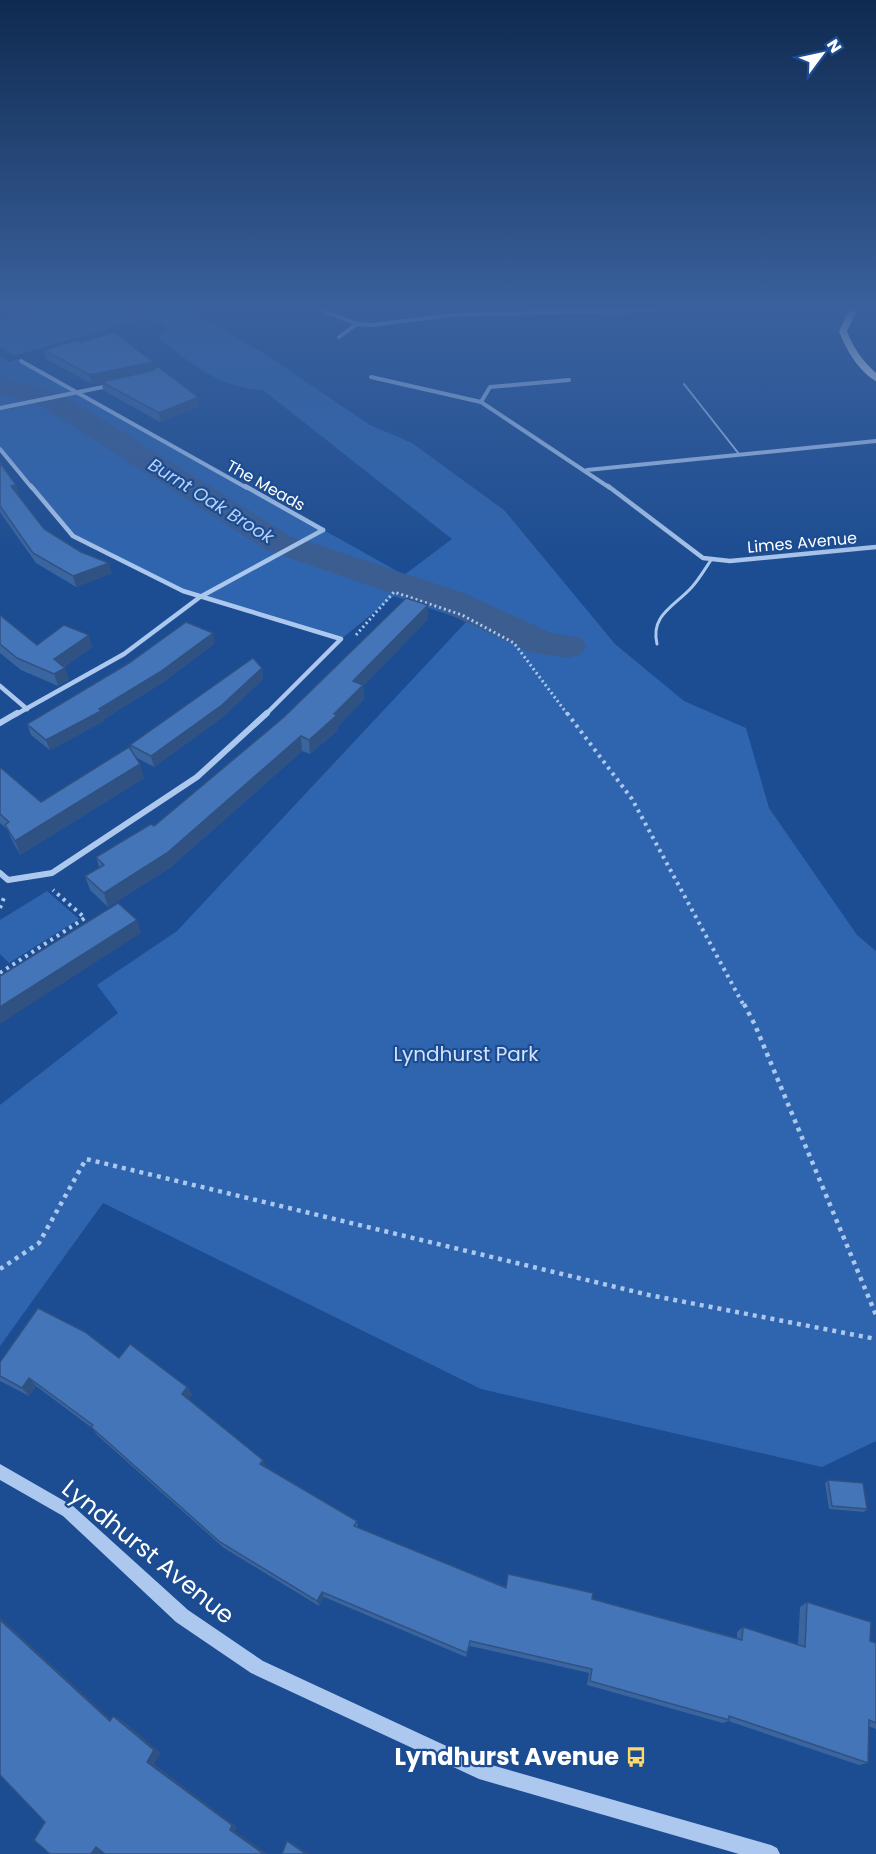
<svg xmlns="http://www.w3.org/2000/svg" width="876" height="1854" font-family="Poppins,sans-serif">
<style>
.green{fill:#2f65af}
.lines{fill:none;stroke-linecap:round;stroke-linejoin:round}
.river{fill:#3b5d90;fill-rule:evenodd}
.path-far2{stroke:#acc8ee;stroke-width:3;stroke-dasharray:2 3;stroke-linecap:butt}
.path-far1{stroke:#acc8ee;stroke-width:4;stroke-dasharray:3 4.5;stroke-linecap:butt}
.path{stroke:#acc8ee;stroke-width:4.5;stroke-dasharray:4 5;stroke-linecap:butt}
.service-far1{stroke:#acc8ee;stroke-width:2}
.service{stroke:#acc8ee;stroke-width:3}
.minor-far2{stroke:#acc8ee;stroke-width:4}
.minor-far1{stroke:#acc8ee;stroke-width:4.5}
.minor{stroke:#acc8ee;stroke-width:6}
.tertiary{fill:#acc8ee;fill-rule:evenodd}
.primary{fill:#f3f8ff;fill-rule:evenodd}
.wall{fill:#3a659f}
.shaded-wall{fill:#305282}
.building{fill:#4475b9;stroke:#305282;stroke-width:1.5}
.labels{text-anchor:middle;stroke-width:4.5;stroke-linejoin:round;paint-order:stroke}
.far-street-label{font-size:16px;fill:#fff;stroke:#1c4c91}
.far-water-label{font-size:18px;font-style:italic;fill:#b8d2f5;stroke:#1c4c91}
.park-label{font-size:20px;fill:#d2e3fa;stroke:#1c4c91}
.near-street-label{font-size:24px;fill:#fff;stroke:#1c4c91}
.near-poi-label{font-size:24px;font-weight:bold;fill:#fff;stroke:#1c4c91;text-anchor:end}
</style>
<rect width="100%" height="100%" fill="#1c4c91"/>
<g class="green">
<path d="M26,310h97l18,9 -127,37 -14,-9v-25l31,-9z"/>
<path d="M134,310h54l77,44 105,71 42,18 92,67 111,134 69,57 62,27 23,80 88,127 19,16v490l-54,26 -341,-78 -378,-186 -103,143v-241l118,-92 -21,-28 80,-54 290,-310 -73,-25 -54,44 -140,-43 -127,-61 -73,-87v-93l9,6 9,-3 386,216 48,-36 -189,-149c-43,-2 -72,-26 -104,-52l10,-9z"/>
<path d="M47,891l32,28 -70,44 -9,-9v-34z"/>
</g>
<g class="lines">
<path class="river" d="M0,376l61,18 229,142 174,57 87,40 30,5 5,8 -5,8 -14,4 -38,-6 -91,-43 -172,-59 -225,-144 -41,-13z"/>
<path class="path-far2" d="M356,635l38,-43 68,23 52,28 54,72"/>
<g class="path-far1">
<path d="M567,713l65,86 112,207"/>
<path d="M0,908l5,-13"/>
<path d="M0,973l85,-55 -32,-28"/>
</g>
<g class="path">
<path d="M744,1004l11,21 121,290"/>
<path d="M0,1269l39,-26 47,-84 563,136 227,44"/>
</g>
<path class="service-far1" d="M684,384l55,70"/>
<path class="service" d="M657,644c-7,-29 18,-38 35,-57 7,-8 13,-18 19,-27"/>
<g class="minor-far2">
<path d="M321,310l36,14 14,1 81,-10 200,-5"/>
<path d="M339,337l18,-13"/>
<path d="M21,361l226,127"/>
<path d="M371,377l110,25 129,86"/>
<path d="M481,402l9,-15 79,-7"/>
<path d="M0,408l108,-22"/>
<path d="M0,449l32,39"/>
<path d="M587,470l289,-29"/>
</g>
<g class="minor-far1">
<path d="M31,486l42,50 110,55 158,48 -76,76"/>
<path d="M245,486l78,44"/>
<path d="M608,486l95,72 27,3 146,-14"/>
<path d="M0,686l27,23"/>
<path d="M15,715l109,-61 76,-57 123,-67"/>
</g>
<g class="minor">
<path d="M0,723l17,-10"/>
<path d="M0,873l8,7 44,-7 145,-96 70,-64"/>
</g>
<path class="tertiary" d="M0,1464l73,42 115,104 75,51 218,101 290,83 6,3 3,6h-41l-260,-75 -228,-106 -75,-51 -113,-106 -63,-36z"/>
<path class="primary" d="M849,310h8l-10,21c6,17 16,30 29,42v8c-17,-9 -31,-33 -37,-50z"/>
</g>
<g class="wall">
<path d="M44,350l110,20 44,27 1,9 -39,16 -57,-32 -1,-8 -10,2 -46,-25z"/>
<path d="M0,463l19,32h-1l26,34 68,44 -36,14 -40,-24 -36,-51z"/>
<path d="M0,615l37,30 55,2 -28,20 5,13 -11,6 -37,-16 -21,-17z"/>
<path d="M428,619l-65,67 1,13 -26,27v4l-28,24 -8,-3 -131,116 -63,40 -18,-17 -5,-14 14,-9 -3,-10 58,-31z"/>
<path d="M215,643l-53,40 -58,36v2l-54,29 -19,-15 -4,-11z"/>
<path d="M262,668l1,11 -39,37 -70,51 -19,-10 9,21 -124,77 -9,-17 -4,-9 -7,-6v-56l41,35 91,-51 -2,-6z"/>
<path d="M119,1358l68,29 5,8 -4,4 78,68 91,54 1,7 148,59 2,-13 84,25 145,39v-6l6,-5 55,18 2,-38 7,-5 63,39 6,2v86l-8,-3v37l-9,2 -131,-44 -5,2 -136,-38 2,-12 -119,-27 -4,11 -142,-60 -5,9 -95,-58 -127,-113 -5,-7 -56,-42 -7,10 -29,-15v-19z"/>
<path d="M828,1480l39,29 -3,3 -35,-3 -4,-26z"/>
</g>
<g class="shaded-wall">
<path d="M0,310h24v1l-24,6z"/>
<path d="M153,362l2,9 -63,13 -2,-9z"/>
<path d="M198,397l1,9 -39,16 -1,-9z"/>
<path d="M16,485l3,10 -5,1 -3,-10z"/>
<path d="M109,563l3,10 -36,14 -3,-11z"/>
<path d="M428,605v14l-65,67 1,13 -26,27v4l-28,24 -1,-14 25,-26 19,-33z"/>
<path d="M213,633l2,10 -53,40 -58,36v2l-54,29 -4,-10 53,-31z"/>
<path d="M89,635l3,12 -34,24 -4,-12z"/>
<path d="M65,668l4,12 -11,6 -4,-12z"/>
<path d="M262,668l1,11 -39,37 -70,51 -3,-11z"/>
<path d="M301,736l1,15 -131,116 -63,40 -4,-14z"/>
<path d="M140,764l4,14 -124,77 -5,-14z"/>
<path d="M137,920l4,13 -141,91v-17z"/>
<path d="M29,1378l7,8 -7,10 -7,-8z"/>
<path d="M187,1387l5,8 -6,7 -4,-8z"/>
<path d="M263,1460l3,7 -6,-3z"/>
<path d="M322,1592l2,5 -5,9 -2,-5z"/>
<path d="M0,1617l117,108 -7,-4 -110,-101z"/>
<path d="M113,1716l8,3 40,34 -7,11 83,63 -2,4 33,23h-4l-34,-24 -83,-68z"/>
<path d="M287,1841l4,1 18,12h-3z"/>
<path d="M96,1847h8l-4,7h-9z"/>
</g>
<g class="building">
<path d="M114,332l39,30 -63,13 -46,-25 33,-10 4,2z"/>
<path d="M157,366l41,31 -39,16 -57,-31 52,-12z"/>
<path d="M0,463l16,22 -5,1 33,43 37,23 28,11 -36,13 -40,-23 -33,-47z"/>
<path d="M406,598l22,7 -75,76 10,4 -29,29 3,1 -28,25 -8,-4 -134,117 -63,40 -19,-17 19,-11 -8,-8 55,-33 3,2 130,-109z"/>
<path d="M0,615l37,30 27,-20 25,10 -35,24 11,9 -11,6 -37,-16 -17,-14z"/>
<path d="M186,622l27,11 -53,39 -61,37 2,2 -55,29 -19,-16 102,-61z"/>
<path d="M253,658l9,10 -40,37 -71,51 -21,-11z"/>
<path d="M129,747l11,17 -125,77 -10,-16 4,-3 -9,-8v-47l41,35z"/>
<path d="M118,903l19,17 -137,87v-31z"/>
<path d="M38,1308l47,24 34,26 11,-14 57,43 -5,7 81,66 -3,4 97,57 -3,5 152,62 2,-14 85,19 -1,6 150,41 1,-13 62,20 2,-45 64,20 -1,19 6,2v80l-7,-3 -1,43 -139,-47v4l-139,-39 2,-12 -122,-28 -3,12 -145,-61 -5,9 -97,-59 -129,-115 2,-2 -64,-47 -7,10 -22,-12v-14z"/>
<path d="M828,1480l35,3 4,26 -35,-3z"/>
<path d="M0,1620l110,101 3,-5 41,34 -7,12 85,63 -2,5 34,24h-159l-9,-7 -5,7h-41l-16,-14 11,-18 -45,-47z"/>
<path d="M287,1841l19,13h-24z"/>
</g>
<linearGradient id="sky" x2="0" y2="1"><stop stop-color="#0f2a50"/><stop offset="0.54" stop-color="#3a619d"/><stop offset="1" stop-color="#3a619d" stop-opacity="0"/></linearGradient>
<rect width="876" height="569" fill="url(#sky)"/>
<defs>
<g id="bus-bare" transform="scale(1.62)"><path d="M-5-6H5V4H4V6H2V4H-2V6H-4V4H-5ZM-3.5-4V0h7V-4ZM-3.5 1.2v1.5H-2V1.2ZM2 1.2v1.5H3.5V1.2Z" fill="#fed86a" stroke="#1c4c91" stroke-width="2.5" paint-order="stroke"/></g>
</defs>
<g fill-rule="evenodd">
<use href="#bus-bare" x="636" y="1757"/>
</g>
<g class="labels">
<g class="far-street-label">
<text transform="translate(266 485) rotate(29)" y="6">The Meads</text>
<text transform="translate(802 542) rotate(-5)" y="6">Limes Avenue</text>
</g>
<g class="far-water-label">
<text transform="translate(211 501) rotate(32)" y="6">Burnt Oak Brook</text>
</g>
<g class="park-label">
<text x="466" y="1061">Lyndhurst Park</text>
</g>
<g class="near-street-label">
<text transform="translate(148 1552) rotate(39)" y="8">Lyndhurst Avenue</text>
</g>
<g class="near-poi-label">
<text x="619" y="1765">Lyndhurst Avenue</text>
</g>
</g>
<g transform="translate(822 54) rotate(57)" stroke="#1c4c91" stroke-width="4.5" paint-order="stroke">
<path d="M0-4.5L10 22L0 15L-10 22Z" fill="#ffffff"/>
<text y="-9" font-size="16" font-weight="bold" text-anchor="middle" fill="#ffffff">N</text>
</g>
</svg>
